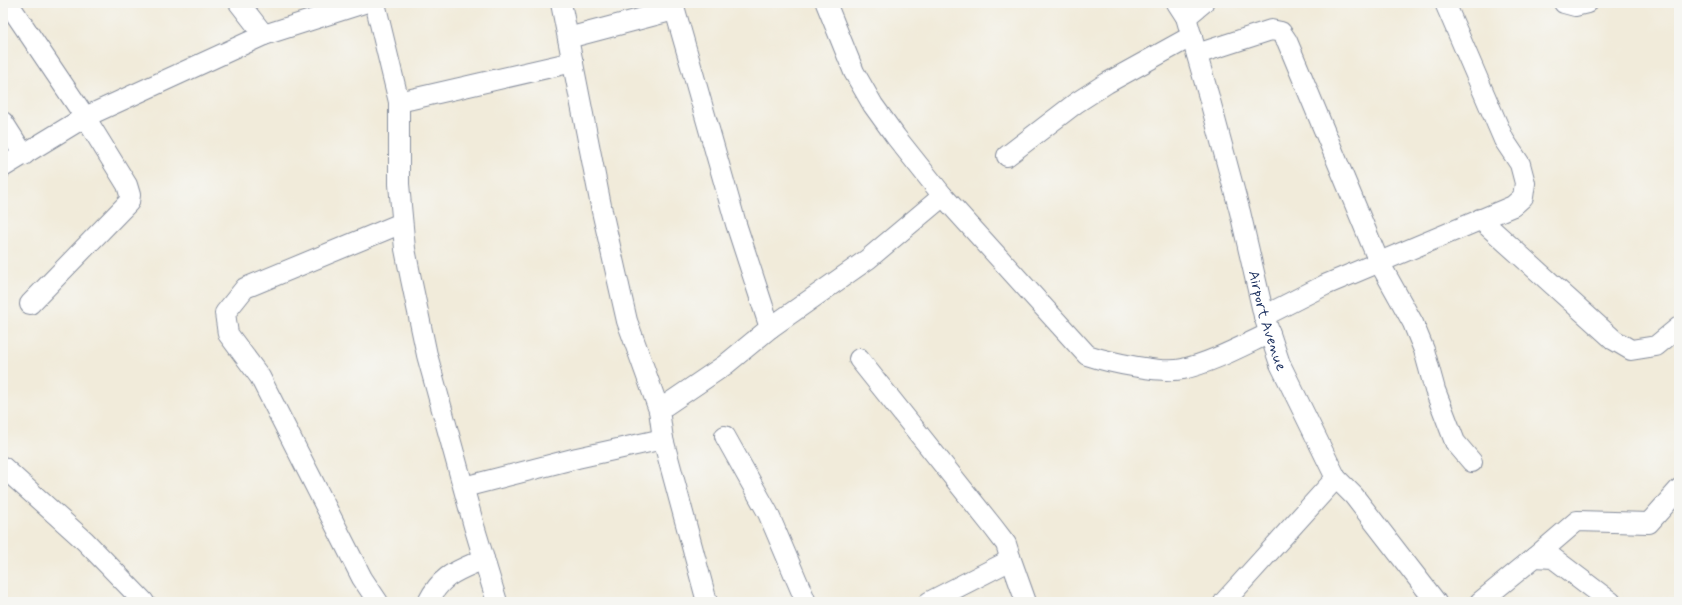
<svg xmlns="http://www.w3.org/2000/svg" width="1682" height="605" font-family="Mynerve,sans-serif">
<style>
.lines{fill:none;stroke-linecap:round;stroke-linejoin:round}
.street-casing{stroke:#868d9c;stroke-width:22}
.street{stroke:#fff;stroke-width:20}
.labels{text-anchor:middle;stroke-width:4;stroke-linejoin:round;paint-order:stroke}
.street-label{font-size:15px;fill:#1b2f5e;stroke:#f6f6f2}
</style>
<rect width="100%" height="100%" fill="#f6f6f2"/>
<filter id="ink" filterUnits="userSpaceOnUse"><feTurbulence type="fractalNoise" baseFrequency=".025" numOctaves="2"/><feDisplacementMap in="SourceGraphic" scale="8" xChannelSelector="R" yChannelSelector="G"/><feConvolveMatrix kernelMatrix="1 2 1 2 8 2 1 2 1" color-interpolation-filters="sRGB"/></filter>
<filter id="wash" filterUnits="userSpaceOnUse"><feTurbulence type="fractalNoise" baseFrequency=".012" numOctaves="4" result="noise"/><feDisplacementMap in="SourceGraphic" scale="16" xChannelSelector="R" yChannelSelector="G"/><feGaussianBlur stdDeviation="0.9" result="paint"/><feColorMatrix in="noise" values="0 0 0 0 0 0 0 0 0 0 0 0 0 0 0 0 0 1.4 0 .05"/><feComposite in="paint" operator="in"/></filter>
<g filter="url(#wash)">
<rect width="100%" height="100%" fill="#f1ebda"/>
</g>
<g filter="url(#ink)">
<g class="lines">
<g class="street-casing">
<g id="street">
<path d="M8,3l77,114 42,68 3,10 -1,7 -99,102"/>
<path d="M239,3l25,32"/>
<path d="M375,3l24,99v82l6,65 6,30 16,76 47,171 23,76"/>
<path d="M673,3l63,221 34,104"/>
<path d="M826,3l28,69 19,33 23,32 47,59 144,159c21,7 75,19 96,14 30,-7 59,-23 87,-36"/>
<path id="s1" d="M1177,3l9,14 23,80 31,115 24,104 16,48 56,114 18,18 82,106"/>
<path d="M1564,3l11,3 12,-3"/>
<path d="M1186,17l17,-14"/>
<path d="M568,38l106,-28"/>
<path d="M1197,54l74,-24 10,2 6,9 92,221 34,61 11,27 11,40 20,52 17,20"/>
<path d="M399,102l174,-40"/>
<path d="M3,122l21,33"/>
<path d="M1007,156l69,-53 31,-20 85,-47"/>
<path d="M3,167l82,-50 179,-82 100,-32"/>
<path d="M1480,219l134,121 17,10 25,-4 23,-19"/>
<path d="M1264,316l61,-31 188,-79 10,-9 2,-14 -5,-19 -16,-24 -59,-137"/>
<path d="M859,359l134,168 13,17 4,13 -7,7 -74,38"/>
<path d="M659,410l66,-45 45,-37 98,-69 75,-63"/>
<path d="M725,436l43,77 38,89"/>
<path d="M663,439l44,163"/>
<path d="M3,467l82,74 59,61"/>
<path d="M464,487l113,-29 86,-19 -4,-29 -32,-89 -25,-110 -41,-208"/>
<path d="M1010,557l16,45"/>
<path d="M1535,557l42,-36 72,2 30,-34"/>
<path d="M378,602l-16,-24 -102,-201 -32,-43 -3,-21 20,-25 157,-65"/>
<path d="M428,602c14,-28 29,-31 56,-43"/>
<path d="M1224,602l112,-124"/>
<path d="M1480,602l55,-45 18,1 58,44"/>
</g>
</g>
<use href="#street" class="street"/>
</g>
</g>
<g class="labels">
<g class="street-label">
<text dy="5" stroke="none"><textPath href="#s1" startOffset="331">Airport Avenue</textPath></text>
</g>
</g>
<rect width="1682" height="605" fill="none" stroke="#f6f6f2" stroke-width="16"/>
</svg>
